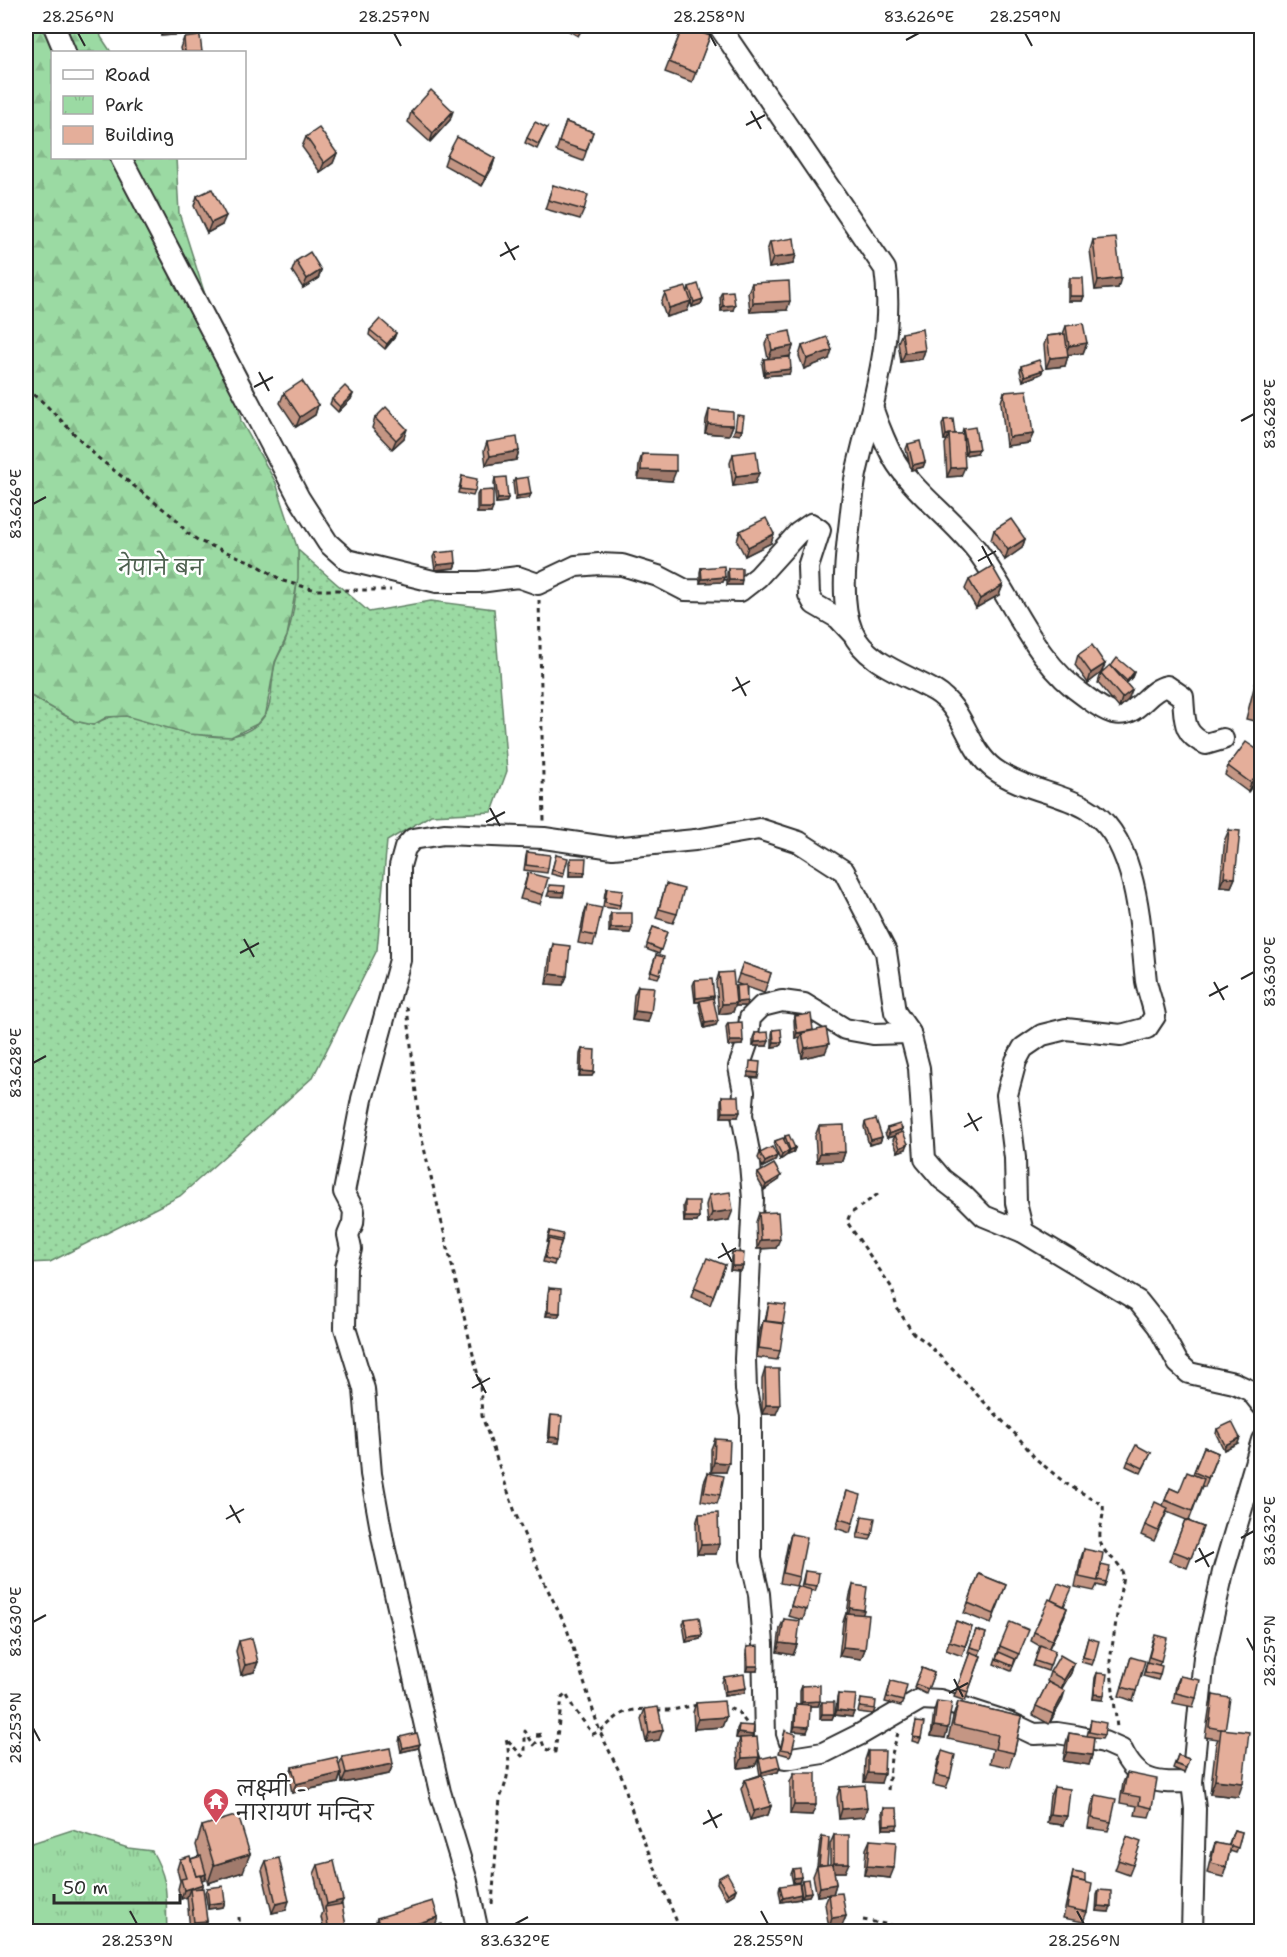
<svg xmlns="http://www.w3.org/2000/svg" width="1287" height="1957" font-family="'Shantell Sans','Playpen Sans Deva',sans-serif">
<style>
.grass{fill:url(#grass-dots);stroke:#638267;stroke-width:1.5}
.forest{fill:url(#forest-firs);stroke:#638267;stroke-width:1.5}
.park{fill:url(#park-tufts);stroke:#638267;stroke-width:1.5}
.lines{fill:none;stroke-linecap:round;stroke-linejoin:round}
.minor-casing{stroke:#2b2b2b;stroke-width:24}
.path{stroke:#2b2b2b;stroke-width:3;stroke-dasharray:4.5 4.5;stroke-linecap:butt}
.minor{stroke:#fff;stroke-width:20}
.wall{fill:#c49684;stroke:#2b2b2b;stroke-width:1.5}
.shaded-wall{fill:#a07a6c;stroke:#2b2b2b;stroke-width:1.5}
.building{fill:#e4ae9a;stroke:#2b2b2b;stroke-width:1.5}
.ticks{fill:none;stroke:#2b2b2b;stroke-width:2}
.labels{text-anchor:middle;stroke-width:5;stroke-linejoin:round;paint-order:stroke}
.park-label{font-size:21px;fill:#4d604f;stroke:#fff}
.poi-label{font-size:21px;fill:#2b2b2b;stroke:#fff;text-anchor:start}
.neatline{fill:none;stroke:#2b2b2b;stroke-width:2}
.ticks-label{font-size:15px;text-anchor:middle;fill:#2b2b2b}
</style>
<defs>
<pattern id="grass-dots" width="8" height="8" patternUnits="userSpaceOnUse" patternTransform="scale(1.5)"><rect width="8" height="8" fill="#9bdaa3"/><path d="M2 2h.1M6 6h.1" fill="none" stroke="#86bb8c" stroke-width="1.8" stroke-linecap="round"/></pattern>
<pattern id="forest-firs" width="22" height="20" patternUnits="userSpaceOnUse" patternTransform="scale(1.5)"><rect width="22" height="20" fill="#9bdaa3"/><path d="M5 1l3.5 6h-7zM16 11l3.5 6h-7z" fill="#86bb8c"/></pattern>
<pattern id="park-tufts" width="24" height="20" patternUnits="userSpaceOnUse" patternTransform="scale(1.5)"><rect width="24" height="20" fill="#9bdaa3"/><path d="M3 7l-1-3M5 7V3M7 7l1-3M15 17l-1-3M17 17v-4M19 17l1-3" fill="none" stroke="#86bb8c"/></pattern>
</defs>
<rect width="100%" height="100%" fill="#fff"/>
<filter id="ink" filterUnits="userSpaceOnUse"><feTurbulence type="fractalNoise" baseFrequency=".0167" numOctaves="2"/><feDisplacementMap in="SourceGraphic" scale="12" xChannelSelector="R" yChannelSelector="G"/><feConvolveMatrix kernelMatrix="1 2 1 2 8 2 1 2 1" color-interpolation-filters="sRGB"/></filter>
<g filter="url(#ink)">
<path class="grass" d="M298,550l71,62 62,-11 63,8 13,162 -15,41 -61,3 -44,26 -10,109 -64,127 -133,119 -130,66 -24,1v-570l49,28 18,4c10,-6 22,-11 34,-9 40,6 108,44 138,-1 9,-14 5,-38 11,-54 3,-8 9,-16 11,-25 9,-27 11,-58 11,-86z"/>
<path class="forest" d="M26,26h73l2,11 10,15h-59v106h124l3,55 57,179 5,29 35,62 22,67v28l-11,58 -12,26 -9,51 -9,11 -26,13 -42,-3 -63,-18 -19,1 -14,8 -18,-4 -49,-28z"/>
<path class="park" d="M72,1830l56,18 24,3c19,34 13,45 15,80h-141v-86z"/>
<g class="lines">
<g class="minor-casing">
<g id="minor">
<path d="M54,26l11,26"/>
<path d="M719,26l166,243c10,69 -14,139 -29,205 -4,21 -5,42 -8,63 -3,28 -7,68 4,94 13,32 56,44 83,60 30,18 32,58 59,78 27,20 63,23 92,39 53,29 54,121 60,173 2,11 7,23 9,35l-8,12 -26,7 -55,-6 -24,6 -19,13 -7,13 -9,34 8,63 1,45 7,29"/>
<path d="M121,158l178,340 29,45 19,17 90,22h42l39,-5 20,7 38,-18 23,-2 23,1 36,11 27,14 55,1 18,-14 40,-44 13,-9 9,6 -12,37 1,28 5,9 24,14 14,15"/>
<path d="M873,410c5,15 16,42 24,54 22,33 57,56 81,88 36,49 56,110 108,145 8,6 17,13 27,16 25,6 33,-23 54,-27l16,11c2,22 -1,37 23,47l17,-5"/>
<path d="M910,1033l-37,1 -28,-5 -41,-25 -22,-3 -20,5 -12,12 -3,26 -8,23 5,25 -2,23 7,37 4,47 -8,160 1,31 5,26v143l8,35 4,50 2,93 6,18 14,4 38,-6 36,-18 62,-36 19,1 71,23 23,11 23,-1 19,3 28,6 18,8c16,34 36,33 70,32"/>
<path d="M478,1932l-11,-51 -27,-89 -57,-251 -12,-67 -7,-85 -19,-61 1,-61 5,-18 -3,-14 5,-12 1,-12 -10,-19 18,-93 38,-139v-94l5,-18 8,-9 31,-5 100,4 69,10 82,-8 64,-11 40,13 45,29 42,81 9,60 15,21 9,35 6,91 17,20 22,17 20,20 39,16 115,69 20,25 20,37 11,10 45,10 17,8 11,14"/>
<path d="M1192,1932l3,-123 -3,-27 12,-125 19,-85 39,-132"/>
</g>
</g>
<g class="path">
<path d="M26,389l18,14 53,54 79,62 11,14 12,8 55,22 29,18 33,9h75"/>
<path d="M539,600l5,221"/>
<path d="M407,1007l13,124 60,253 2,32 34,99 27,65 23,46 34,106 22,45 11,37 48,118"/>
<path d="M878,1194l-28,20 -3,8 45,66 5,20 16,25 13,9 92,95 18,22 29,24 38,22c2,14 -8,29 0,43 6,11 17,12 20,27l-13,86 7,67"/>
<path d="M721,1705l17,7 10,13"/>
<path d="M888,1790l3,-33 7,-24"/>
<path d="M492,1904l8,-106c9,-19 11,-40 6,-60l16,18 3,-4v-21l9,14 3,-3 1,-11 7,18 10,3 7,-54 4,-4 8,15 19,25c13,-4 19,-16 31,-21 15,-6 28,-3 42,-3 11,0 22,-4 33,-5"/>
<path d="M239,1917l1,15"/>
<path d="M863,1920l54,10 25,-4 11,6"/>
</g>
<use href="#minor" class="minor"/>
</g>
<g class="wall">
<path d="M160,26h42l-3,7 -38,3z"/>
<path d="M560,26h24l-6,10z"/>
<path d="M683,26l27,10 -18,46 -27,-10z"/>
<path d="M184,38l18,14h-21l-1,-4z"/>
<path d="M411,112l39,8 -20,22 -22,-20z"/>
<path d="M566,122l27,10 -10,29 -27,-10z"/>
<path d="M547,128l-10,21 -12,-6 2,-5z"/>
<path d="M306,137l31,16 -4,10 -13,9 -18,-25z"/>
<path d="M447,156l48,2 -3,10 -10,18 -38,-21z"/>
<path d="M553,185l31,25 -4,9 -35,-10z"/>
<path d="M197,196l25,29 -15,8 -13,-27z"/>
<path d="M1093,240l25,48 -23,2 -5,-40z"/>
<path d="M770,242l26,13 -3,9 -24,4 -2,-17z"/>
<path d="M296,261l25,9 -3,9 -15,9 -11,-17z"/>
<path d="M1070,278l14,18 -2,5h-14v-18z"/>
<path d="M752,283l35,27 -37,2 -2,-20z"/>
<path d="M689,287l14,12 -2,5 -9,3 -1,-5 -4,9 -21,6 -5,-14 4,-10 23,-2z"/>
<path d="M722,292l11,18 -12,1 -1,-15z"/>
<path d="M1066,326l21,17 -4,10 -15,2 -3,11 -19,2 -2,-23 3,-9 16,-2z"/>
<path d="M370,330l26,3 -2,5 -9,11 -16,-14z"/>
<path d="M902,333l23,17 -3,9 -21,3 -3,-20z"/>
<path d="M769,335l24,11 -3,10 -13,2 12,16 -25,2 -2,-12 2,-5h4l-3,-15z"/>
<path d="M802,346l27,13 -25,10 -5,-13z"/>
<path d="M1021,366l22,4 -2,4 -18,7 -3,-10z"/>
<path d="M1004,392l29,42 -4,9 -23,3 -5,-44z"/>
<path d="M284,393l34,12 -3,10 -19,12 -16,-24z"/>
<path d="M353,394l-2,5 -13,13 -8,-8 2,-5z"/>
<path d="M709,410l24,15 -4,10 -24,-2 1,-13z"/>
<path d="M375,418l29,20 -12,11 -20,-21z"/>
<path d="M944,420l11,14h7l1,-5 14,24 -12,2 -1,-10 -3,31 -14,1 -2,-33 2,-4h-3l-2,-15z"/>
<path d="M487,442l32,9 -3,9 -30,5 -2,-14z"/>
<path d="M908,444l17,18 -2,5 -12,3 -5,-21z"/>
<path d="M642,454l30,27 -34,-2 1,-15z"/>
<path d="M733,454l22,29 -22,3 -3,-23z"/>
<path d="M462,476l13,15 -2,5 -15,-3z"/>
<path d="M495,478l13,20 -2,4 -10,1 -2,-20z"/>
<path d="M515,479l16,15 -2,4 -14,2 -2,-17z"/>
<path d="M479,491l12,22h-14v-18z"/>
<path d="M994,530l31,9 -3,9 -17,12 -14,-20z"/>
<path d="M740,531l31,12 -26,13 -8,-15z"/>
<path d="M435,553l21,10 -2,5 -19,2 -2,-13z"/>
<path d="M701,568l24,9 -2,5 -23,1v-11z"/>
<path d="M728,568l13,17h-14v-12z"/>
<path d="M969,580l34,5 -4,10 -23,13 -11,-19z"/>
<path d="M1078,655l27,9 -4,9 33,-1 -2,5 -6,7 2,16 -9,8 -21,-25 3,-10 -13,10 -13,-18z"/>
<path d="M1262,665v58l-16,-4 11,-43z"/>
<path d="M1228,766l34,7 -14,19 -23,-17z"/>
<path d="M1229,830l6,48 -4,9 -11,-1 5,-47z"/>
<path d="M527,852l21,16 -1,5 -23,-3 2,-14z"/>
<path d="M556,855l8,18 -1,4 -12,-3z"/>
<path d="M571,858l14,14 -1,4h-15v-14z"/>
<path d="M528,873l15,22 -3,9 -20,-5z"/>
<path d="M666,884l11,30 -4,9 -17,-5z"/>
<path d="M607,888l13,17 -1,4 -16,-2 2,-15z"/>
<path d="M587,905l9,31 -3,10 -15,-3 6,-29z"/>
<path d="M611,913l21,15 -2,5 -21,-1v-14z"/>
<path d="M653,927l14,5 -8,22 -13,-5z"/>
<path d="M553,944l14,32 -4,9 -17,-1 4,-30z"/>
<path d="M656,955l4,19 -2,4 -9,-2z"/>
<path d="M743,963l28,10 -7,20 -17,-6 -1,19h-11l-2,6 -14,2 -3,-31 3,-10 16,16 1,-3h7l-7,-3z"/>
<path d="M695,980l19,16 -1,3 3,26 -12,3 -5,-23 1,-3h-5l-2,-17z"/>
<path d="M638,986l10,36 -16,-2 2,-25z"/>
<path d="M795,1016l18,14 12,23 -23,5 -3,-16 1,-5 -5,1 -1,-18z"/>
<path d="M728,1023l14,22 -14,1 -2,-19z"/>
<path d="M773,1030l9,12 -2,4 -8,1v-13z"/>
<path d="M755,1033l12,13h-14v-8z"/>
<path d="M582,1049l12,23 -2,4h-13l1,-22z"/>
<path d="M722,1096l16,21h-17v-16z"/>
<path d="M865,1122l17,15 -2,5 -11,3 -5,-18z"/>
<path d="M819,1126l26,26 -3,9 -25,1 -2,-26z"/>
<path d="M887,1128l13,5 6,16 -8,3 -5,-12 2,-4 -8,2 -2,-5z"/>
<path d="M785,1136l10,12 -2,5 -5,2 -1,-1v1l-7,5 -6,-14 1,-5 9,-2z"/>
<path d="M760,1153l15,8 -12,6 -5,-9z"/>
<path d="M758,1173l21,7 -15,10 -7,-12z"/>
<path d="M709,1195l20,25 -21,3 -2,-18z"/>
<path d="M685,1201l14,16 -2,5h-13l-1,-16z"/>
<path d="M759,1213l17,35 -19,1 -1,-27z"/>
<path d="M550,1231l12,9 -8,25 -11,-3 5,-20h-1z"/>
<path d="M732,1252l11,14 -2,5 -11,-1 1,-13z"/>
<path d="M725,1265l-15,40 -19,-8 3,-9z"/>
<path d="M549,1288l11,25 -2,4 -12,-1 2,-23z"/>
<path d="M769,1303l11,48 -3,9 -21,-3 4,-27 3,-9h2z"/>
<path d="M765,1369l11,45h-14v-35z"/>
<path d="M551,1415l8,28 -11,-1 2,-22z"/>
<path d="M1217,1429l21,14 -14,7 -8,-16z"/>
<path d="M715,1439l11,33h-15v-23z"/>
<path d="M1204,1447l14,6 -13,34 -3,-1 -13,35 -22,-9 -13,29 -13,-6 4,-10 18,-20 7,-17 9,4 14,-18z"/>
<path d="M1151,1453l-10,20 -15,-7 2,-5z"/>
<path d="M708,1473l12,22 -3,9 -16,-3 3,-19z"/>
<path d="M847,1491l6,32 -3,10 -14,-5z"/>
<path d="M699,1514l17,40h-19l-1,-30z"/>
<path d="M862,1516l10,19 -2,5 -13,-2z"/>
<path d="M1185,1520l18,7 -16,41 -18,-7z"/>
<path d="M791,1534l8,43 -3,9 -16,-3 8,-40z"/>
<path d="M1084,1549l22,33 -2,5 -7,-2 -3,6 -19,-4 6,-29z"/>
<path d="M805,1571l12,15 -2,5 -3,-1 -9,30 -15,-4 9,-30 4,1z"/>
<path d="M979,1574l27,11 -15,39 -27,-11z"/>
<path d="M853,1585l9,30 3,34 -4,10 -22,-3 4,-34 3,-9h1l3,-18z"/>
<path d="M1065,1607l2,1 -3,9 -15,31 6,3 -7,20 -15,-5 7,-20 -9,-5 3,-9z"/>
<path d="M685,1619l17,16 -2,4 -14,3 -3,-18z"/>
<path d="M784,1619l13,26 -4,10 -16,-3 3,-24z"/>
<path d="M956,1621l16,6 -10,29 -16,-6z"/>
<path d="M976,1630l10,3 -7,22 2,1 -16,45 -11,-4 16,-45h-2z"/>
<path d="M1088,1638l6,22 -2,5 -11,-3z"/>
<path d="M1025,1639l-14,32 -17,-7 6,-18z"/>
<path d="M1153,1640l8,21 -2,4 1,10 -2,5 -15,-4z"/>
<path d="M239,1641l19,21 -4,10 -13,3 -5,-24z"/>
<path d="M747,1647l10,24h-11v-20z"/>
<path d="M1131,1657l5,34 -3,10 -14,-5z"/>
<path d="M1074,1663l-3,10 -10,16 1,12 -13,23 -16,-9 3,-9 12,-24 -1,-1 3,-9z"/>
<path d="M922,1668l12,5 -8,21 -12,-6z"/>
<path d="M1097,1673l6,27 -10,-1 2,-21z"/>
<path d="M1180,1676l16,22 -3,9 -20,-4 3,-18z"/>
<path d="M724,1677l20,16 -20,3 -2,-14z"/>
<path d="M891,1681l12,20 -2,5 -16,-4z"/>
<path d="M802,1686l18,15 -2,5h-8l-3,26 -14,-1 2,-22 1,-5h4v-13z"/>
<path d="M838,1694l16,18 -2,5 -17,-2 2,-17z"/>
<path d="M1213,1695l12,35 13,67 -28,-3 6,-51 2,-4 -13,-2 5,-32z"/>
<path d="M861,1699l14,10 -2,5 -15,-2z"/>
<path d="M937,1701l8,37 -14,-2 3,-25z"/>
<path d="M822,1702l12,12 -2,5h-12v-13z"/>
<path d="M958,1702l64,15 -8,36 -5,14 -19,-4 3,-14 -45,-10 5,-22z"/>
<path d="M696,1703l30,14 -4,10 -28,2 -1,-17z"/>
<path d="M645,1709l14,31 -13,2 -5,-23z"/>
<path d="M1091,1720l13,15 -2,4 -8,-1 -2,17 -3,10 -26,-4 3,-18 3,-10 18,3z"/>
<path d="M916,1722l5,16 -2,5 -7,-2z"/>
<path d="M739,1725l14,10 -1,3 7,19 -4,9 -17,2 -1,-20 3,-9 -4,-1 1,-9z"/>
<path d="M785,1731l7,20 -2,5 -11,-3z"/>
<path d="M400,1737l20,7 -2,4 -17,4 -2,-10z"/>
<path d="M868,1751l13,32 -17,-1 1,-22z"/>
<path d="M942,1751l8,27 -4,10 -13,-3 5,-24z"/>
<path d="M1178,1755l11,4 -5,14 -11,-5z"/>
<path d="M342,1757l51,7 -4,10 -47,9 -1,-9 -3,9 -46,10 -3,-16 3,-10 47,-1z"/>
<path d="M759,1759l21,8 -2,5 -16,4 9,30 -3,9 -18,5 -9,-31 4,-9 15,-5 -2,-11z"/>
<path d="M794,1773l18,42 -22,-1v-32z"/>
<path d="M1127,1773l25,35 -3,9 -14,-2 2,-9 -17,-3 3,-20z"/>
<path d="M840,1787l27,20 -3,10 -25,2 -2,-22z"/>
<path d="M1054,1787l9,38 -16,-2 3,-27z"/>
<path d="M1096,1795l15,27 -3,9 -20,-3 4,-24z"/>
<path d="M884,1808l12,21h-13l-1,-16z"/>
<path d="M202,1826l41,46 -35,11 -2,-6 -1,2 -3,1 -1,8 6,33 -4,10 -9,1 -4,-1 -3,-34 -6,2 -3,-10 2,-8 -3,-12 3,-10h11l8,-3 -3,-11z"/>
<path d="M1234,1830l8,2 -6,21 -6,-2 -4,16 -3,10 -16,-4 5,-21 3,-9 13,3z"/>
<path d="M834,1835l11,37h-11l2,12 -3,10 -16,2 -4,-20 4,-10 3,-25 2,-4 5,28 3,-1v-20z"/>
<path d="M1127,1837l6,28 -4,10 -14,-5z"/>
<path d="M870,1840l20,38 -26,-3 2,-26z"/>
<path d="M266,1861l20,49 -14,3 -10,-43z"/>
<path d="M318,1865l25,35 -2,4 6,28h-23l-3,-15 2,-5 -9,-38z"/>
<path d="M793,1869l8,8 -2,5 -6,1 -2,-9z"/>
<path d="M1073,1872l12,10 2,30 -4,10 -20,-4z"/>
<path d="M718,1878l18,11 -2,5 -8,5 -9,-16z"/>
<path d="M802,1880l9,12 -2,4 -7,1 -2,-12z"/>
<path d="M780,1886l20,13 -19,3 -2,-11z"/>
<path d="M207,1888l18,14 -2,5 -15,2 -3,-17z"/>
<path d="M1099,1890l10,22 -13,-1 1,-16z"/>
<path d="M829,1894l17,22 -4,10 -13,2 -4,-24z"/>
<path d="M438,1917l-3,8 9,7h-18l1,-3 -9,3h-43l-1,-5 3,-9z"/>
</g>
<g class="shaded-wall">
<path d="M178,26h24l-3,7 -38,3 3,-9z"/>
<path d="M453,111l-3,9 -20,22 3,-9z"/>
<path d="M337,153l-4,10 -13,9 4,-9z"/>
<path d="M495,158l-3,10 -10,18 3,-9z"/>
<path d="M226,216l-4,9 -15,8 4,-10z"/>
<path d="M796,255l-3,9 -24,4 4,-10z"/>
<path d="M321,270l-3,9 -15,9 4,-9z"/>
<path d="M1121,278l-3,10 -23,2 3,-9z"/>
<path d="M1070,296h14l-2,5h-14z"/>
<path d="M703,299l-2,5 -9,3 2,-5z"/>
<path d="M691,301l-4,10 -21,6 3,-9z"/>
<path d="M790,301l-3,9 -37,2 3,-9z"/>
<path d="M735,305l-2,5 -12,1 2,-5z"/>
<path d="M396,333l-2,5 -9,11 2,-5z"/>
<path d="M1087,343l-4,10 -18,2 4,-9z"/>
<path d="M793,346l-3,10 -22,4 4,-10z"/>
<path d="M832,350l-3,9 -25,10 3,-10z"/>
<path d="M925,350l-3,9 -21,3 4,-9z"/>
<path d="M1068,356l-3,10 -19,2 4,-10z"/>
<path d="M791,369l-2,5 -25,2 1,-4z"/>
<path d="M1043,370l-2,4 -18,7 2,-5z"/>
<path d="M353,394l-2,5 -13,13 2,-5z"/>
<path d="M318,405l-3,10 -19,12 4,-10z"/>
<path d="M708,424l25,1 -4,10 -24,-2z"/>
<path d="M407,429l-3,9 -12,11 4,-9z"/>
<path d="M735,429l7,1 -2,5 -7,-1z"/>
<path d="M1033,434l-4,9 -23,3 3,-9z"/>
<path d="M946,435h3l-2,5h-3z"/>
<path d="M979,449l-2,4 -12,2 2,-5z"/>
<path d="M519,451l-3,9 -30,5 4,-9z"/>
<path d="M925,462l-2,5 -12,3 2,-5z"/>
<path d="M965,467l-4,9 -14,1 4,-9z"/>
<path d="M641,470l35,1 -4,10 -34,-2z"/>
<path d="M759,473l-4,10 -22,3 3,-10z"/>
<path d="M531,494l-2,4 -14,2 2,-4z"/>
<path d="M508,498l-2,4 -10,1 2,-4z"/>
<path d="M479,508h14l-2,5h-14z"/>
<path d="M774,534l-3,9 -26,13 3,-9z"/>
<path d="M1025,539l-3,9 -17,12 3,-10z"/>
<path d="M456,563l-2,5 -19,2 2,-5z"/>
<path d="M725,577l-2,5 -23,1 2,-4z"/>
<path d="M729,580h13l-1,5h-14z"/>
<path d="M1003,585l-4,10 -23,13 4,-9z"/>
<path d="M1105,664l-4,9 -13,10 3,-10z"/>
<path d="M1134,672l-2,5 -7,8 2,-4z"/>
<path d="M1132,690l-4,10 -9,8 3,-10z"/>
<path d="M1262,768v5l-14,19 3,-9z"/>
<path d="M570,871l15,1 -1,4h-15z"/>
<path d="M1224,877l11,1 -4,9 -11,-1z"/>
<path d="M549,891l15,1 -1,5 -16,-1z"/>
<path d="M611,928h21l-2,5 -21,-1z"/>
<path d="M550,974l17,2 -4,9 -17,-1z"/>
<path d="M714,996l-1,5 -18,1 1,-4z"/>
<path d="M747,1001l-1,5h-11l2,-4z"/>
<path d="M736,1003l-3,9 -14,2 3,-10z"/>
<path d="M635,1011l16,2 -3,9 -16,-2z"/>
<path d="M718,1021l-2,4 -12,3 1,-5z"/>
<path d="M797,1033h5l-2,4 -5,1z"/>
<path d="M730,1041h13l-1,4 -14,1z"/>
<path d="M769,1041l-2,5h-14l2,-4z"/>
<path d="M774,1042h8l-2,4 -8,1z"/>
<path d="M829,1044l-4,9 -23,5 3,-10z"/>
<path d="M581,1071l13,1 -2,4h-13z"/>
<path d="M749,1072l10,1 -1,5 -11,-1z"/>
<path d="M723,1112h17l-2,5h-17z"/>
<path d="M902,1129l-2,5 -13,4 2,-4z"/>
<path d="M882,1137l-2,5 -11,3 2,-5z"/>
<path d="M908,1144l-2,5 -8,3 2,-4z"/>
<path d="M795,1148l-2,5 -5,2 2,-5z"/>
<path d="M789,1150l-2,5 -7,5 2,-5z"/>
<path d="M845,1152l-3,9 -25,1 3,-9z"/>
<path d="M777,1156l-2,5 -12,6 2,-5z"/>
<path d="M781,1176l-2,4 -15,10 2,-5z"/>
<path d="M733,1210l-4,10 -21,3 4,-10z"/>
<path d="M685,1217h14l-2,5h-13z"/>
<path d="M780,1239l-4,9 -19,1 4,-9z"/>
<path d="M732,1266h11l-2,5 -11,-1z"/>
<path d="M548,1312l12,1 -2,4 -12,-1z"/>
<path d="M766,1405h14l-4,9h-14z"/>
<path d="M550,1437l10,1 -1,5 -11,-1z"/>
<path d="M1240,1438l-2,5 -14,7 1,-5z"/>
<path d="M714,1462l15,1 -3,9h-15z"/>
<path d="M719,1544l-3,10h-19l4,-9z"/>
<path d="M850,1608l14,2 -3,10 -14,-2z"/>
<path d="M1067,1608l-3,9 -16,33 4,-10z"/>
<path d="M702,1635l-2,4 -14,3 2,-5z"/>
<path d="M780,1643l17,2 -4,10 -16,-3z"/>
<path d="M843,1647l22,2 -4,10 -22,-3z"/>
<path d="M258,1662l-4,10 -13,3 4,-10z"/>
<path d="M1074,1663l-3,10 -10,17 3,-10z"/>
<path d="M748,1666h10l-1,5h-11z"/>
<path d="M746,1688l-2,5 -20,3 2,-5z"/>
<path d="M1065,1691l-3,10 -13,23 4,-10z"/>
<path d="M1094,1694l10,1 -1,5 -10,-1z"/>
<path d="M820,1701l-2,5h-18l2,-4z"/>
<path d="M837,1710l17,2 -2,5 -17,-2z"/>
<path d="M822,1714h12l-2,5h-12z"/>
<path d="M726,1717l-4,10 -28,2 4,-10z"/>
<path d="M795,1726l14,1 -2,5 -14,-1z"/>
<path d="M934,1726l14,2 -3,10 -14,-2z"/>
<path d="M663,1730l-4,10 -13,2 3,-9z"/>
<path d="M738,1733l15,2 -2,5 -15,-2z"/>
<path d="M420,1744l-2,4 -17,4 2,-4z"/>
<path d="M1067,1752l25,3 -3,10 -26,-4z"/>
<path d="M759,1757l-4,9 -17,2 4,-10z"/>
<path d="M393,1764l-4,10 -47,9 4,-10z"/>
<path d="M780,1767l-2,5 -17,4 1,-4z"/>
<path d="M341,1773l-3,10 -46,10 4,-9z"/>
<path d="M868,1773l16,1 -3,9 -17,-1z"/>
<path d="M1215,1780l28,3 -5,14 -28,-3z"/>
<path d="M794,1805h22l-4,10 -22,-1z"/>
<path d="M771,1806l-3,9 -18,5 4,-9z"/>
<path d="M867,1807l-3,10 -25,2 3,-10z"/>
<path d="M1050,1814l17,2 -4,9 -16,-2z"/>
<path d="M898,1824l-2,5h-13l1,-4z"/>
<path d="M250,1854l-7,18 -35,11 6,-18z"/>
<path d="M834,1863h15l-4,9h-15z"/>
<path d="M867,1866l27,2 -4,10 -26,-3z"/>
<path d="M206,1874l-1,5 -12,3 2,-4z"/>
<path d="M801,1877l-2,5 -6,1 1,-5z"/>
<path d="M203,1884l-4,9 -9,-4 -3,8 -6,2 3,-9z"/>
<path d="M836,1884l-3,10 -16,2 3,-9z"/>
<path d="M736,1889l-2,5 -8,5 2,-5z"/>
<path d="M811,1892l-2,4 -7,1 2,-4z"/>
<path d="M801,1894l-1,5 -19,3 2,-4z"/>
<path d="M343,1900l-4,9h-14l2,-5z"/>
<path d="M289,1901l-3,9 -14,3 4,-9z"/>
<path d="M225,1902l-2,5 -15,2 1,-5z"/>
<path d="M1098,1906l13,1 -2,5 -13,-1z"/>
<path d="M846,1916l-4,10 -13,2 3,-10z"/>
<path d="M438,1917l-3,9h-7l-1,3 -9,3h-28z"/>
<path d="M207,1921l-4,10 -13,1 4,-10z"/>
</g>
<g class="building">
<path d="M683,26l27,10 -14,37 -27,-11z"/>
<path d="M200,36l2,16h-17l-1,-14z"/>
<path d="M431,90l22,21 -20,22 -22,-21z"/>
<path d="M535,122l12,6 -9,16 -11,-6z"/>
<path d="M566,122l27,10 -7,19 -27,-9z"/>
<path d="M319,128l18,25 -13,10 -18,-26z"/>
<path d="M457,137l38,21 -10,19 -38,-21z"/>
<path d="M553,185l35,10 -4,15 -36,-10z"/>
<path d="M212,189l14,27 -15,7 -14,-27z"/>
<path d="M794,238l2,17 -23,3 -3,-16z"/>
<path d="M1116,238l5,40 -23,3 -5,-41z"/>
<path d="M310,252l11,18 -14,9 -11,-18z"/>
<path d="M1070,278h13l1,18h-14z"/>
<path d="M789,281l1,20 -37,2 -1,-20z"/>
<path d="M698,284l5,15 -9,3 -5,-15z"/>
<path d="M686,287l5,14 -22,7 -4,-15z"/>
<path d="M733,291l2,14 -12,1 -1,-14z"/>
<path d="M380,319l16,14 -9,11 -17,-14z"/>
<path d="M1083,323l4,20 -18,3 -3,-20z"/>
<path d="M922,329l3,21 -20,3 -3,-20z"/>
<path d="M790,331l3,15 -21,4 -3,-15z"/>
<path d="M1065,334l3,22 -18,2 -3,-22z"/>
<path d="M827,337l5,13 -25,9 -5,-13z"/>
<path d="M790,357l1,12 -26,3 -1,-13z"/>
<path d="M1039,360l4,10 -18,6 -4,-10z"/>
<path d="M302,381l16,24 -18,12 -16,-24z"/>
<path d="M345,386l8,8 -13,13 -8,-8z"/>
<path d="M1027,390l6,44 -24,3 -5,-45z"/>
<path d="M386,407l21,22 -11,11 -21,-22z"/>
<path d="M709,410l24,2v13l-25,-1z"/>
<path d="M737,415l7,1 -2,14 -7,-1z"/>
<path d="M953,419l2,15 -9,1 -2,-15z"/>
<path d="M975,427l4,22 -12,1 -4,-21z"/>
<path d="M949,434h14l2,33 -14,1z"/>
<path d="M517,437l2,14 -29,5 -3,-14z"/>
<path d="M920,441l5,21 -12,3 -5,-21z"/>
<path d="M756,451l3,22 -23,3 -3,-22z"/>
<path d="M642,454l34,1v16l-35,-1z"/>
<path d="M462,476l15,3 -2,12 -15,-2z"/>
<path d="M506,477l2,21 -10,1 -3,-21z"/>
<path d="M528,477l3,17 -14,2 -2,-17z"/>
<path d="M493,490v18h-14v-17z"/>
<path d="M766,518l8,16 -26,13 -8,-16z"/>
<path d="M1011,519l14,20 -17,11 -14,-20z"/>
<path d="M455,551l1,12 -19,2 -2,-12z"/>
<path d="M724,566l1,11 -23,2 -1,-11z"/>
<path d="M992,566l11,19 -23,14 -11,-19z"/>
<path d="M728,568h14v12h-13z"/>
<path d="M1092,645l13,19 -14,9 -13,-18z"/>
<path d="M1117,658l17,14 -7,9 -16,-15z"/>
<path d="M1110,665l22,25 -10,8 -21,-25z"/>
<path d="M1262,670v23l-6,-1z"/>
<path d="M1246,742l16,11v15l-11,15 -23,-17z"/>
<path d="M1229,830l11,1 -5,47 -11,-1z"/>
<path d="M527,852l23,3 -2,13 -22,-3z"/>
<path d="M556,855l12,3 -4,15 -12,-3z"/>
<path d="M571,858h15l-1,14 -15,-1z"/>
<path d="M528,873l20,5 -5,17 -19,-6z"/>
<path d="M666,884l18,5 -7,25 -18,-5z"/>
<path d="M549,885l16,1 -1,6 -15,-1z"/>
<path d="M607,888l16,2 -3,15 -15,-3z"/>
<path d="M587,905l15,3 -6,28 -14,-3z"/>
<rect x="611" y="913" width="21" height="15"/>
<path d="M653,927l14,5 -6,18 -14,-6z"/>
<path d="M553,944l17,2 -3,30 -17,-2z"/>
<path d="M656,955l8,2 -4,17 -9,-3z"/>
<path d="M743,963l28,10 -3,10 -29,-9z"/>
<path d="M733,972l3,31 -14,1 -3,-31z"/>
<path d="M712,979l2,17 -18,2 -1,-18z"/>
<path d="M746,985l1,16 -10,1 -1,-16z"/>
<path d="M638,986l16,1 -3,26 -16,-2z"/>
<path d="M713,998l5,23 -13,2 -5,-22z"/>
<path d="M811,1014l2,16 -16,3 -2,-17z"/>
<path d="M742,1022l1,19h-13l-2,-18z"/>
<path d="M826,1028l3,16 -24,4 -3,-15z"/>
<path d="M781,1029l1,13h-8l-1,-12z"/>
<path d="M768,1032l1,9 -14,1v-9z"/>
<path d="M582,1049l13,1 -1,22 -13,-1z"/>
<path d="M750,1061l10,1 -1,11 -10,-1z"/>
<path d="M722,1096h17l1,16h-17z"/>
<path d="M876,1119l6,18 -11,3 -6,-18z"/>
<path d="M900,1124l2,5 -13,5 -2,-6z"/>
<path d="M844,1125l1,27 -25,1 -1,-27z"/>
<path d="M903,1132l5,12 -8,4 -5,-13z"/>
<path d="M789,1135l6,13 -5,2 -5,-14z"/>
<path d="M783,1138l6,12 -7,5 -7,-14z"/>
<path d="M772,1147l5,9 -12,6 -5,-9z"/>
<path d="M774,1164l7,12 -15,9 -8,-12z"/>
<path d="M730,1192l3,18 -21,3 -3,-18z"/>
<rect x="685" y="1201" width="14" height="16"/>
<path d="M778,1212l2,27 -19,1 -2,-27z"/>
<path d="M550,1231l13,3 -1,6 -14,-3z"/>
<path d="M549,1239l12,3 -5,19 -11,-3z"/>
<path d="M732,1252l12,1 -1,13h-11z"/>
<path d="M707,1258l18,7 -12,31 -19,-8z"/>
<path d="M549,1288l12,1 -1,24 -12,-1z"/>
<path d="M769,1303l17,2 -3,18 -17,-2z"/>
<path d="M763,1321l21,3 -4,27 -21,-3z"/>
<path d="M765,1369h14l1,36h-14z"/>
<path d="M551,1415l11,1 -2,22 -10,-1z"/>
<path d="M1232,1422l8,16 -15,7 -8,-16z"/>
<path d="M715,1439l15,1 -1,23 -15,-1z"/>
<path d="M1136,1445l15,8 -8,15 -15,-7z"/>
<path d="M1204,1447l14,6 -10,25 -14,-6z"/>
<path d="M1187,1472l17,7 -12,32 -27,-11 5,-12 9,4z"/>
<path d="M708,1473l16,3 -4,19 -16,-3z"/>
<path d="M847,1491l14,4 -8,28 -14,-4z"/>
<path d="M1155,1502l13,6 -10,23 -13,-6z"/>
<path d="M718,1513l1,31 -18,1 -2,-31z"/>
<path d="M862,1516l13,2 -3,17 -13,-2z"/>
<path d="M1185,1520l18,7 -12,31 -18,-7z"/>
<path d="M791,1534l16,3 -8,40 -16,-4z"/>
<path d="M1084,1549l19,4 -5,28 -19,-4z"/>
<path d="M1101,1565l9,2 -4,15 -8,-2z"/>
<path d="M805,1571l14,2 -2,13 -14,-2z"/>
<path d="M979,1574l27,11 -12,29 -26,-11z"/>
<path d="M1058,1583l14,5 -8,18 -13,-6z"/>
<path d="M853,1585l14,2 -3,23 -14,-2z"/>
<path d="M797,1586l15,4 -5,20 -16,-4z"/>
<path d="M1049,1599l18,9 -15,32 -18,-8z"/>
<path d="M846,1613l23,2 -4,34 -22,-2z"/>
<path d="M699,1617l3,18 -14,2 -3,-18z"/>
<path d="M784,1619l16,2 -3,24 -17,-2z"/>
<path d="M956,1621l16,6 -7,19 -16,-5z"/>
<path d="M1010,1622l19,8 -10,24 -19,-8z"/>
<path d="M976,1630l10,3 -5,17 -11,-3z"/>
<path d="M1155,1635l12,3 -6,23 -12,-4z"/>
<path d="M252,1638l6,24 -13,3 -6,-24z"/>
<path d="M1088,1638l11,3 -5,19 -11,-3z"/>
<path d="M1040,1645l15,6 -5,15 -15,-5z"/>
<path d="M758,1646v20h-10l-1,-19z"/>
<path d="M970,1652l11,4 -13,36 -11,-4z"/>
<path d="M999,1652l16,7 -2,7 -17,-7z"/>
<path d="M1060,1655l14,8 -10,17 -14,-8z"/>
<path d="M1131,1657l14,4 -9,30 -14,-4z"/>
<path d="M1147,1662l15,4 -2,9 -15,-3z"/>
<path d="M922,1668l12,5 -6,16 -13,-5z"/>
<path d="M1097,1673l10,1 -3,21 -10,-1z"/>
<path d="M744,1674l2,14 -20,3 -2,-14z"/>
<path d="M1180,1676l20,4 -4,18 -20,-5z"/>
<path d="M891,1681l16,4 -4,16 -16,-4z"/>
<path d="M1048,1682l17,9 -12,23 -17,-8z"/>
<path d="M820,1685v16l-18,1v-16z"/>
<path d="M838,1694l18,1 -2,17 -17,-2z"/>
<path d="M1213,1695l17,3 -5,32 -16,-3z"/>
<path d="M861,1699l15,2 -1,8 -15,-2z"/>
<path d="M724,1701l2,16 -28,2 -2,-16z"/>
<path d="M937,1701l15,2 -4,25 -14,-2z"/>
<rect x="822" y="1702" width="12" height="12"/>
<path d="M958,1702l64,15 -8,36 -19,-4 3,-14 -45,-10z"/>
<path d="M796,1704l14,1 -1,22 -14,-1z"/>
<path d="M658,1707l5,23 -14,3 -4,-24z"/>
<path d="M1091,1720l15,3 -2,12 -15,-3z"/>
<path d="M916,1722l8,1 -3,15 -8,-1z"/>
<path d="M739,1725l15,1 -1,9 -15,-2z"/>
<path d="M1221,1729l28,3 -6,51 -28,-3z"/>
<path d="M785,1731l11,3 -4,17 -11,-2z"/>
<path d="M417,1733l3,11 -17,4 -3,-11z"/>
<path d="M1069,1733l25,4 -2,18 -25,-3z"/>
<path d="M757,1737l2,20 -17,1 -2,-20z"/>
<path d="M390,1748l3,16 -47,9 -4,-16z"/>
<path d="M868,1751h17l-1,23 -16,-1z"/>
<path d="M942,1751l13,4 -5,23 -14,-3z"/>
<path d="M777,1755l3,12 -18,5 -3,-13z"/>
<path d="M1178,1755l11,4 -3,9 -11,-4z"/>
<path d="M337,1757l4,16 -45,11 -4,-17z"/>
<rect x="794" y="1773" width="22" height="32"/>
<path d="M1127,1773l30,6 -5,29 -13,-3 1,-8 -17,-3z"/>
<path d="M762,1775l9,31 -17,5 -9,-31z"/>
<path d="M865,1785l2,22 -25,2 -2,-22z"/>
<path d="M1054,1787l16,2 -3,27 -17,-2z"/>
<path d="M1096,1795l20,4 -5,23 -19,-4z"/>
<path d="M884,1808h13l1,16 -14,1z"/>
<path d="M238,1815l12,39 -36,11 -12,-39z"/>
<path d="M1234,1830l8,2 -4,16 -9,-3z"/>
<rect x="834" y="1835" width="15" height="28"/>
<path d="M822,1837l7,1 -2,27h-8z"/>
<path d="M1127,1837l14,5 -8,23 -15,-5z"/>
<path d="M870,1840l26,2 -2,26 -27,-2z"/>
<path d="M1215,1843l16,3 -5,21 -15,-4z"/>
<path d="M190,1856l6,20 4,-1 3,9 -19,6 -3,-11 5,-1 -6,-19z"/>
<path d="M201,1856l5,18 -6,2v-1l-4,1 -5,-17z"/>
<path d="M279,1858l10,43 -13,3 -10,-43z"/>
<path d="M334,1861l9,39 -16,4 -9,-39z"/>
<path d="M833,1864l3,20 -16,3 -3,-21z"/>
<path d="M800,1868l1,9 -7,1 -1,-9z"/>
<path d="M1073,1872l12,2v8l-13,-3 -1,3z"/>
<path d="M727,1873l9,16 -8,5 -10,-16z"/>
<path d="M809,1879l2,13 -7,1 -2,-13z"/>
<path d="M1072,1879l20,5 -5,28 -20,-4z"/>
<path d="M799,1883l2,11 -18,4 -3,-12z"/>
<path d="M223,1886l2,16 -16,2 -2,-16z"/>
<path d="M203,1888l4,33 -13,1 -4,-33z"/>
<path d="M1099,1890l12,1v16l-13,-1z"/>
<path d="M842,1893l4,23 -14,2 -3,-24z"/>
<path d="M433,1901l5,16 -48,15h-9l-4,-14z"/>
<path d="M342,1904l5,28h-18l-4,-25z"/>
<path d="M442,1924l2,8h-15l-1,-6z"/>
<path d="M825,1930l22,1v1h-22z"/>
</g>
</g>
<path class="ticks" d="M78,33l7,13M394,33l7,13M709,33l7,13M1025,33l7,13M906,40l13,-7M751,111l10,18M746,125l19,-10M505,242l10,18M500,256l19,-10M259,372l10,19M254,387l19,-10M1241,421l13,-7M33,504l13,-7M982,546l10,19M978,561l18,-10M736,677l10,19M732,691l18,-10M490,808l10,18M486,822l19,-10M244,939l10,18M240,953l19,-10M1241,979l13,-7M1214,982l10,18M1209,996l19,-10M33,1063l13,-7M968,1113l10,18M964,1127l18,-10M722,1243l10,19M718,1258l18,-10M476,1374l10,19M472,1388l18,-10M230,1505l10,18M226,1519l18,-10M1241,1538l13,-7M1199,1548l10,19M1195,1562l19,-10M33,1622l13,-7M1247,1638l7,13M954,1679l9,18M949,1693l19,-10M33,1728l7,13M708,1810l9,18M703,1824l19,-10M130,1911l7,13M761,1911l7,13M1077,1911l7,13M515,1924l13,-7"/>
<defs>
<g id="temple-pin" transform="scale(1.35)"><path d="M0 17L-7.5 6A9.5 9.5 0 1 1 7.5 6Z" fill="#d1495b" stroke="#fff"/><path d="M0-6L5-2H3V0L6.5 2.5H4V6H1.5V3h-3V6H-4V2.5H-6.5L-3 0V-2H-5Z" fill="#fff"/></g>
</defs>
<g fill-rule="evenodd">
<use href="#temple-pin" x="216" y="1801"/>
</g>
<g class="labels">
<g class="park-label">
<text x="161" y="575">नेपाने बन</text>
</g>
<g class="poi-label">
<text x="236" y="1796">लक्ष्मी -<tspan x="236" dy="24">नारायण मन्दिर</tspan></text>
</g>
</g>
<rect width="1287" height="1957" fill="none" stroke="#fff" stroke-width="66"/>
<rect x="51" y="51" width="195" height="108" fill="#ffffff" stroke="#aaaaaa" stroke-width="1.5"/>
<rect x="63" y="70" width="30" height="9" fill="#ffffff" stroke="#aaaaaa" stroke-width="1.5"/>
<text x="105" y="81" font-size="18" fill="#2b2b2b">Road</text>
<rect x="63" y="96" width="30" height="18" fill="url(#park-tufts)" stroke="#aaaaaa" stroke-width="1.5"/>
<text x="105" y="111" font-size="18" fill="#2b2b2b">Park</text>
<rect x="63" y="126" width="30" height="18" fill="#e4ae9a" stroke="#aaaaaa" stroke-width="1.5"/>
<text x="105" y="141" font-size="18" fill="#2b2b2b">Building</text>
<path d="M54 1894v9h126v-9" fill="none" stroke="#2b2b2b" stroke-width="3"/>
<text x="63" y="1894" font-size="18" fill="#2b2b2b" stroke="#ffffff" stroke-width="4.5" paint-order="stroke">50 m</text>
<rect x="33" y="33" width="1221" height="1891" class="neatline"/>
<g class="ticks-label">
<text x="78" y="22">28.256°N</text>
<text x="394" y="22">28.257°N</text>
<text x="709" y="22">28.258°N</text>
<text x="919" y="22">83.626°E</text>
<text x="1025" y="22">28.259°N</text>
<text transform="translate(1270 414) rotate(-90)" y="5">83.628°E</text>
<text transform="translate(16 504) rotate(-90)" y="5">83.626°E</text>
<text transform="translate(1270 972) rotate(-90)" y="5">83.630°E</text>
<text transform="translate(16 1063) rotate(-90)" y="5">83.628°E</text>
<text transform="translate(1270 1531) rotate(-90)" y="5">83.632°E</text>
<text transform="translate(16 1622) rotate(-90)" y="5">83.630°E</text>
<text transform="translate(1270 1651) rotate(-90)" y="5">28.257°N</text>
<text transform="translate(16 1728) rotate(-90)" y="5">28.253°N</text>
<text x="137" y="1946">28.253°N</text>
<text x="515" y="1946">83.632°E</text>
<text x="768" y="1946">28.255°N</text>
<text x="1084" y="1946">28.256°N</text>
</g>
</svg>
